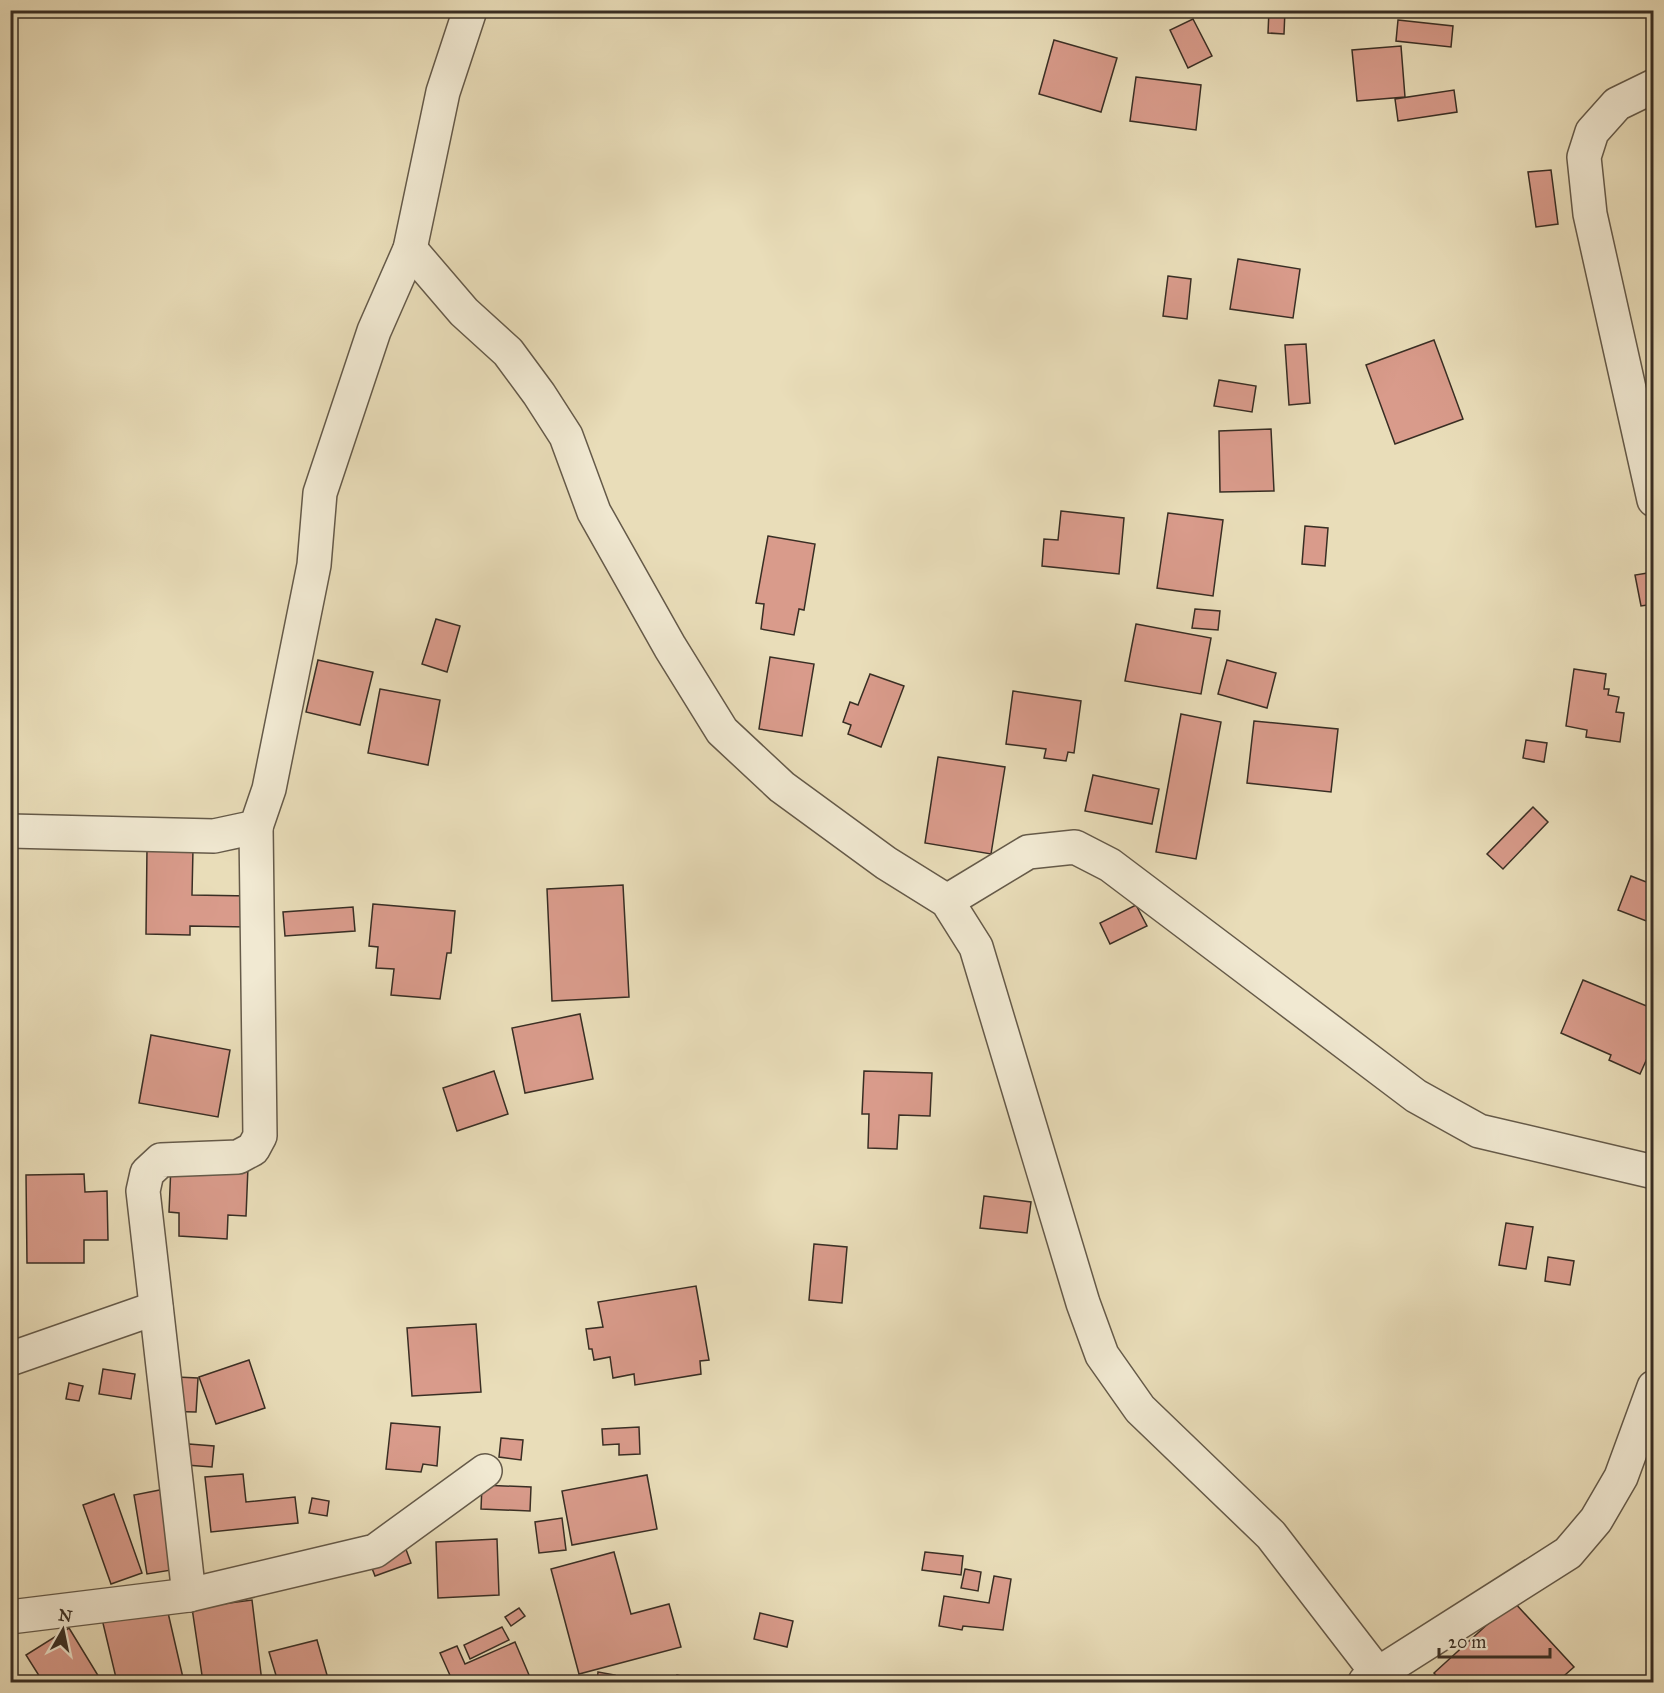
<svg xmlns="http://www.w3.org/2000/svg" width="1664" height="1693" font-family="'IM FELL Great Primer',serif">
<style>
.building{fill:#d99b8b;stroke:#392e24;stroke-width:1.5}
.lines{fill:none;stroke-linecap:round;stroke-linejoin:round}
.minor-casing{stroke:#655a49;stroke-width:36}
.minor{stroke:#f1e9d2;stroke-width:33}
</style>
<rect width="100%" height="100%" fill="#e9ddb9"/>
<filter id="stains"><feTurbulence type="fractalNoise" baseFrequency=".00333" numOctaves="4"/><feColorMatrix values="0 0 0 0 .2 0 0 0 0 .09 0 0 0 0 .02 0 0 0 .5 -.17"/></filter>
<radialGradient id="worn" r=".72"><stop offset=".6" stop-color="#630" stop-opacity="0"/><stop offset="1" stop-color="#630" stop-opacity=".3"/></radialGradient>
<g class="building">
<path d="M1269,10h16l-1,24 -16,-1z"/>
<path d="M1193,19l19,37 -24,12 -18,-38z"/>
<path d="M1398,20l55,6 -2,21 -55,-6z"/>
<path d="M1054,40l63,18 -16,54 -62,-18z"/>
<path d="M1401,46l4,51 -48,4 -5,-51z"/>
<path d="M1136,77l65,8 -5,45 -66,-9z"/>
<path d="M1454,90l3,22 -59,9 -3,-22z"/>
<path d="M1551,170l7,54 -22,3 -8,-55z"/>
<path d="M1238,259l62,10 -7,49 -63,-9z"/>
<path d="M1168,276l23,3 -4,40 -24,-3z"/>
<path d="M1434,340l29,79 -68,25 -29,-79z"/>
<path d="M1306,344l4,59 -21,2 -4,-60z"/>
<path d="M1219,380l37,6 -4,26 -38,-6z"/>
<path d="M1271,429l3,62 -54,1 -1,-61z"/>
<path d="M1061,511l63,7 -5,56 -77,-8 2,-27 14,1z"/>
<path d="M1168,513l55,7 -10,76 -56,-8z"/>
<path d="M1305,526l23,2 -3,38 -23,-2z"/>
<path d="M768,536l47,8 -11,66 -5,-1 -5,26 -33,-6 3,-25 -8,-1z"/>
<path d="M1654,572v32l-13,2 -6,-31z"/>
<path d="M1195,609l25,2 -2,19 -26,-2z"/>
<path d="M436,619l24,7 -13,46 -25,-8z"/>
<path d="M1136,624l75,14 -10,56 -76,-13z"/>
<path d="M770,657l44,7 -12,72 -43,-7z"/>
<path d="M318,660l55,12 -13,53 -54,-13z"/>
<path d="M1227,660l49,13 -9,35 -49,-14z"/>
<path d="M1574,669l32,5 -2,15h5l-1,6 11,2 -3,15 8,1 -4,29 -34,-5 1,-7 -21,-4z"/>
<path d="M870,674l34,12 -23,61 -33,-13 3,-9 -8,-3 7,-20 8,3z"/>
<path d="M380,689l60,11 -12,65 -60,-12z"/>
<path d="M1013,691l68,10 -7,52 -6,-1 -2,9 -22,-3 2,-9 -40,-5z"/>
<path d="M1181,714l40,8 -25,137 -40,-7z"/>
<path d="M1254,721l84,8 -7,63 -84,-9z"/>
<path d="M1526,740l21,3 -3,19 -21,-4z"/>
<path d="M938,757l67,10 -14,87 -66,-11z"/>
<path d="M1093,775l66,14 -7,35 -67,-13z"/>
<path d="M1533,807l15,15 -45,47 -16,-15z"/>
<path d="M147,848l46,1 -1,46 58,1 -1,31 -59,-1v9l-44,-1z"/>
<path d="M1631,876l23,9v39l-36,-14z"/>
<path d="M623,885l6,112 -77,4 -5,-112z"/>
<path d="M373,904l82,7 -4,42h-4l-7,46 -49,-4 3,-26 -18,-1 2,-21 -9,-1z"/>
<path d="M1136,905l11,21 -37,18 -10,-21z"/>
<path d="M353,907l2,24 -70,5 -2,-24z"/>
<path d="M1583,980l71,29v34l-14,31 -31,-14 2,-5 -50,-22z"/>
<path d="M580,1014l13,65 -68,14 -13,-65z"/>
<path d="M151,1035l79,15 -12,67 -79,-14z"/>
<path d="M494,1071l14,43 -51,17 -14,-43z"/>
<path d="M864,1071l68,2 -2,43 -31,-1 -2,34 -29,-1 1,-34h-7z"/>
<path d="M171,1165l77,2 -2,49 -18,-1 -1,24 -48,-3v-23l-10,-1z"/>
<path d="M84,1174l1,18 22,-1 1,49h-24v23h-57l-1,-88z"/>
<path d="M984,1196l47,6 -4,31 -47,-5z"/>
<path d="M1506,1223l27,4 -7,42 -27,-4z"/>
<path d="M814,1244l33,3 -5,56 -33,-3z"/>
<path d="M1548,1257l26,4 -4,24 -25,-4z"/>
<path d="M696,1286l13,74 -9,1 1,13 -66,11 -1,-11 -21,4 -3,-21 -16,3 -2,-11h-3l-3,-20 17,-2 -5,-25z"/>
<path d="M476,1324l5,68 -69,4 -5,-68z"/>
<path d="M249,1360l16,48 -49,16 -17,-47z"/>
<path d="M103,1369l32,5 -4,25 -32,-5z"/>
<path d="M154,1376l44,2 -2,34 -43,-1z"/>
<path d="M69,1383l14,3 -4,15 -13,-2z"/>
<path d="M391,1423l49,4 -3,39 -14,-2 -2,8 -35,-3z"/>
<path d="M639,1427l1,27 -21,1v-11l-16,1 -1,-16z"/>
<path d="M501,1438l22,2 -2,20 -22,-3z"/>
<path d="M189,1444l25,2 -2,21 -26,-2z"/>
<path d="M243,1474l3,28 49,-5 3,26 -87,9 -6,-55z"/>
<path d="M647,1475l10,54 -85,16 -10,-54z"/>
<path d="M482,1485l49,2 -1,24 -49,-2z"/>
<path d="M170,1488l14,80 -37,6 -13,-79z"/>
<path d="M114,1494l28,79 -31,11 -28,-79z"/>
<path d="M312,1498l17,3 -2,15 -18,-3z"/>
<path d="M562,1518l4,32 -27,3 -4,-31z"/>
<path d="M497,1539l2,56 -61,3 -2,-56z"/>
<path d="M404,1544l7,19 -36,13 -7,-18z"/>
<path d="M614,1552l17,62 38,-10 12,43 -102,27 -28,-105z"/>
<path d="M925,1552l38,4 -2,19 -39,-5z"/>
<path d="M965,1569l16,3 -3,19 -17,-3z"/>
<path d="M994,1576l17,3 -8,51 -40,-4 -1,4 -23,-4 5,-30 45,7z"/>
<path d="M252,1600l10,82h-59l-11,-74z"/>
<path d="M1513,1601l61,66 -17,15h-115l-8,-9z"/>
<path d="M166,1604l18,78h-67l-15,-63z"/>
<path d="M519,1608l6,8 -14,10 -6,-9z"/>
<path d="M760,1613l33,8 -6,26 -33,-8z"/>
<path d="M502,1627l7,13 -39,19 -6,-14z"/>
<path d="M69,1628l33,54h-59l-17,-27z"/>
<path d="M317,1640l12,42h-51l-9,-30z"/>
<path d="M515,1642l17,40h-79l-13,-29 17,-7 8,18z"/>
<path d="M598,1672l17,3 -1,7h-17z"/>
<path d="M677,1675l17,4 -1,3h-17z"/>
</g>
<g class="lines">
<g class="minor-casing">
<g id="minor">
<path d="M1654,86l-37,18 -25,28 -8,25 6,57 64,286"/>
<path d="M410,249l54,63 44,40 31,42 27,42 28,76 76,135 52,84 60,56 104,76 61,38 29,46 107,356 19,52 38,54 131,126 107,139"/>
<path d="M10,831l204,5 42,-9 13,-38 45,-224 6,-72 54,-162 36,-82 33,-157 27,-82"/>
<path d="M947,901l81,-49 47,-5 35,18 306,231 63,35 175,41"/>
<path d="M10,1359l146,-51"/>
<path d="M189,1595l-46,-404 4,-18 14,-13 77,-3 15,-8 7,-13 -4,-309"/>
<path d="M10,1617l179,-22 186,-44 110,-80"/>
<path d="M1365,1682l203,-129 28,-33 25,-43 33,-90"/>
</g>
</g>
<use href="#minor" class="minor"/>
</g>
<rect width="1664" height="1693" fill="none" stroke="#e9ddb9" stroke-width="36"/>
<rect x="12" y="12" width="1640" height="1669" fill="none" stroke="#392e24" stroke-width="3"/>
<rect x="18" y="18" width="1628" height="1657" fill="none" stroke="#392e24" stroke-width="1.5"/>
<g transform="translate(63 1630) rotate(9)" stroke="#f1e9d2" stroke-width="4.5" paint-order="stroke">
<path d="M0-4.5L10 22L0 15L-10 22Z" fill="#392e24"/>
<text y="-9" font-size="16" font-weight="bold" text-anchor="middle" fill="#392e24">N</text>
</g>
<path d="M1439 1648v9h111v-9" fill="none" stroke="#392e24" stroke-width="3"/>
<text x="1448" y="1648" font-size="18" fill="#392e24" stroke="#f1e9d2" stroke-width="4.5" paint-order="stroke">20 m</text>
<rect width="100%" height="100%" filter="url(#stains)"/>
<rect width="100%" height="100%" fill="url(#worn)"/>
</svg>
